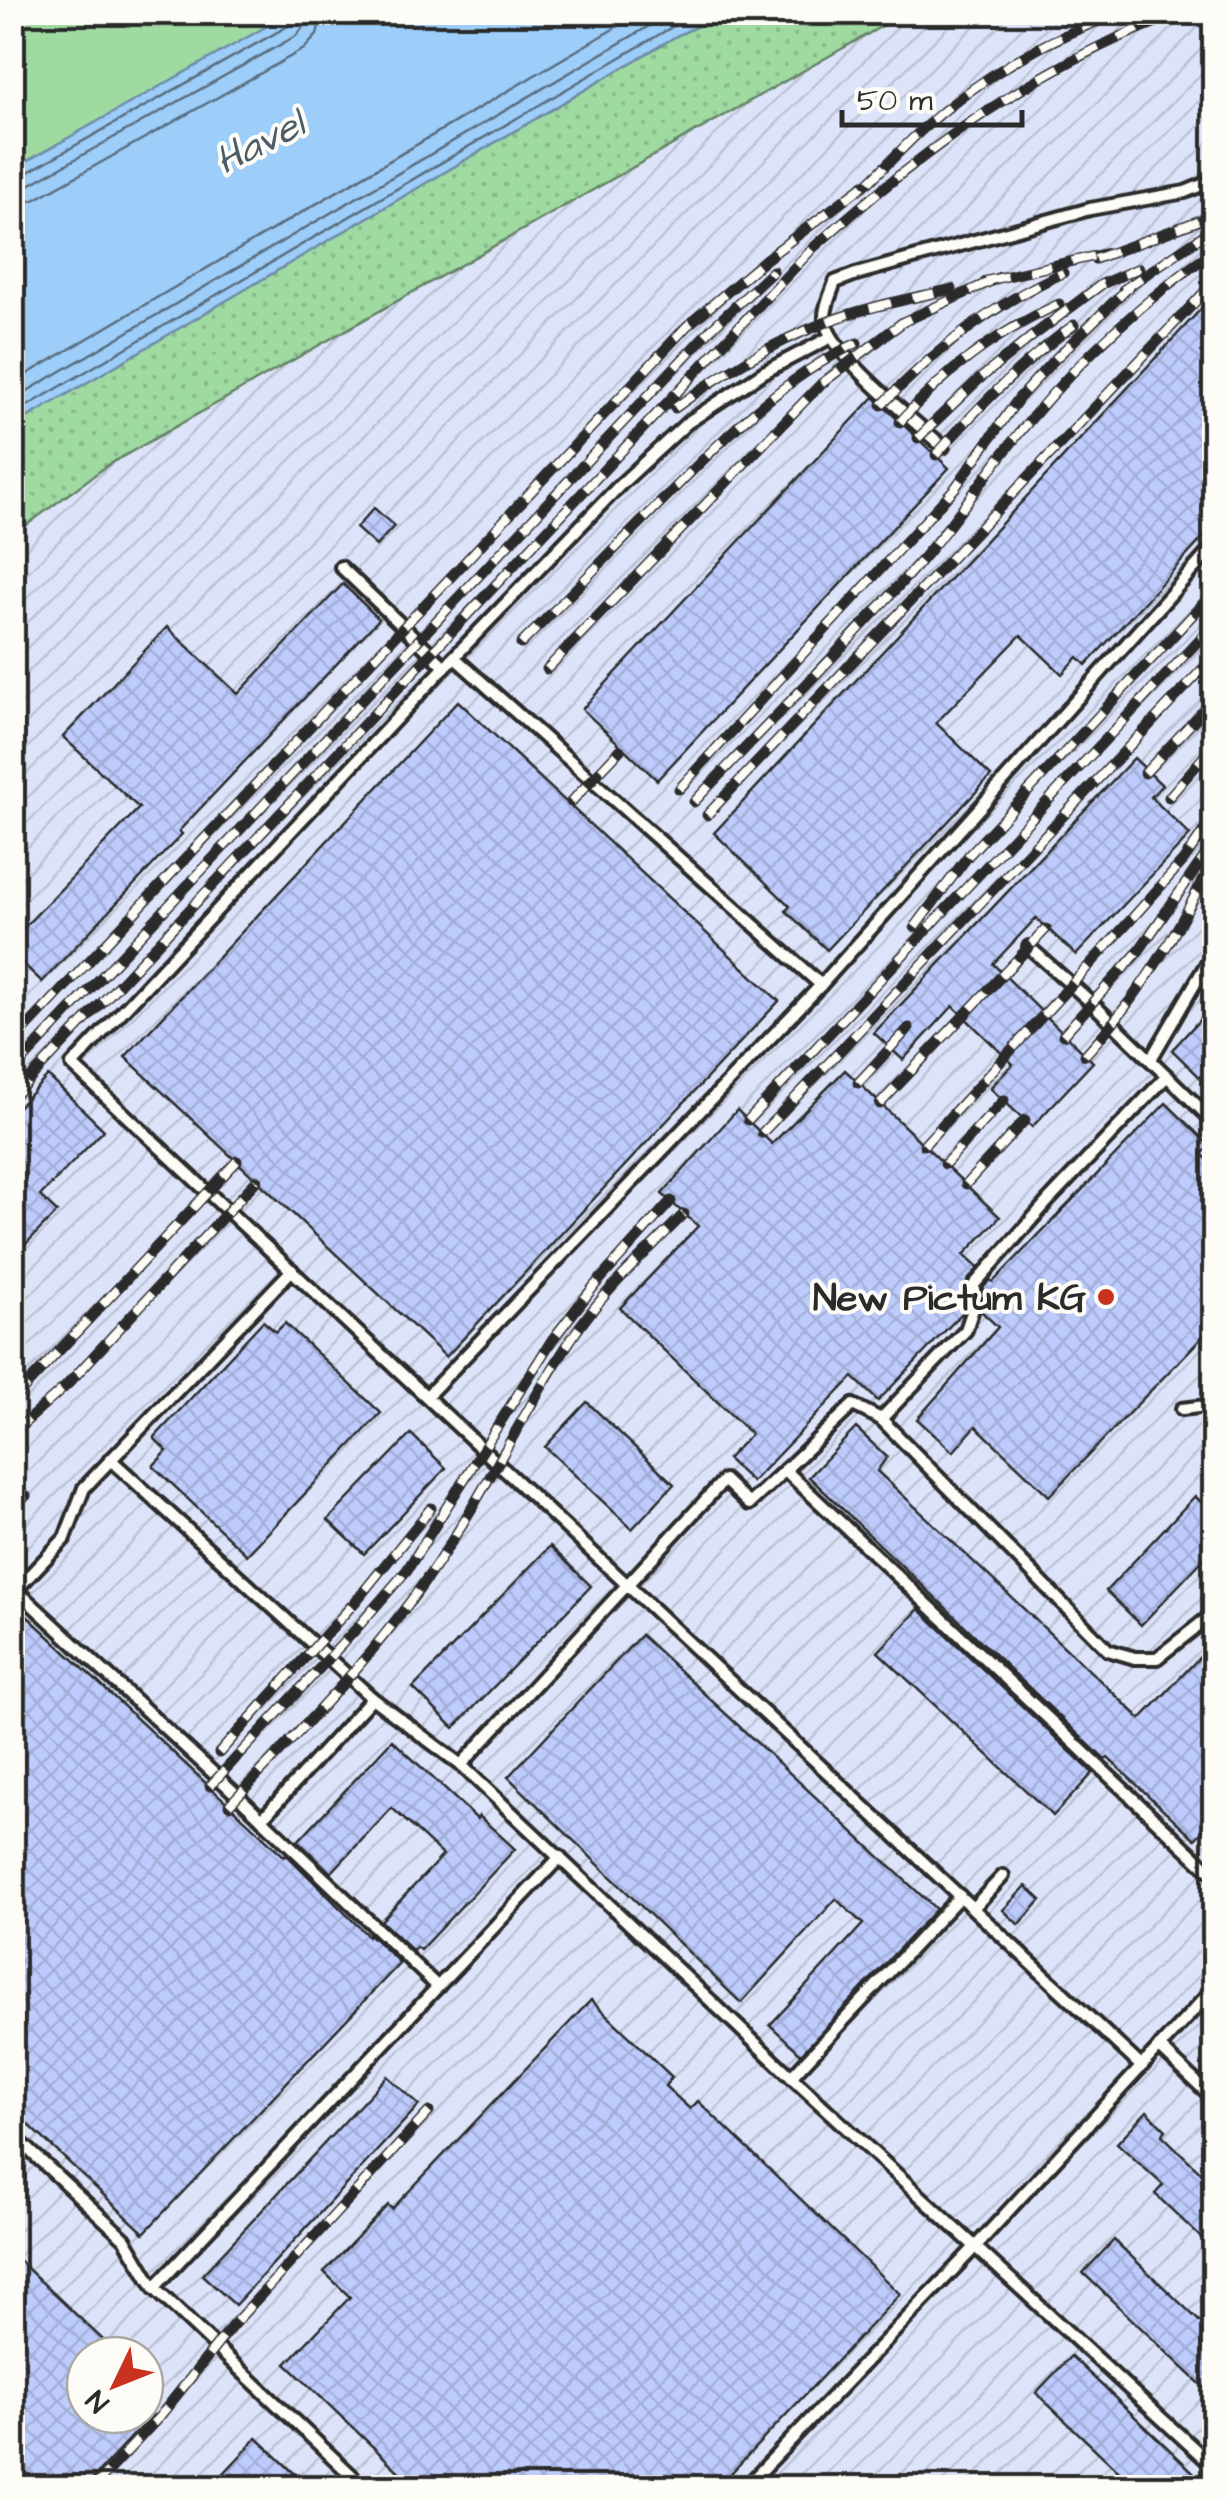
<svg xmlns="http://www.w3.org/2000/svg" width="1227" height="2500" font-family="'Architects Daughter',sans-serif">
<style>
.industrial{fill:url(#industrial-furrows);fill-rule:evenodd}
.grass{fill:url(#grass-dots);stroke:#658266;stroke-width:2.5}
.park{fill:#9fdaa1;stroke:#658266;stroke-width:2.5}
.water{fill:#9dcdf9;stroke:#6f8ca7;stroke-width:2.5}
.lines{fill:none;stroke-linecap:round;stroke-linejoin:round}
.shore{stroke:#596c7d;stroke-width:2.5}
.building{fill:url(#building-cross-hatch);stroke:#2b2b2b;stroke-width:2.5}
.lane-casing{stroke:#2b2b2b;stroke-width:18}
.lane{stroke:#fdfcf7;stroke-width:10}
.rail-casing{stroke:#2b2b2b;stroke-width:11}
.rail{stroke:#fdfcf7;stroke-width:8;stroke-dasharray:22;stroke-linecap:butt}
.poi-dot{fill:#c8321e;stroke:#fdfcf7;stroke-width:4}
.labels{text-anchor:middle;stroke-width:8;stroke-linejoin:round;paint-order:stroke}
.poi-label{font-size:38px;font-weight:bold;fill:#2b2b2b;stroke:#fdfcf7;text-anchor:end}
.water-label{font-size:40px;font-style:italic;fill:#4d5c69;stroke:#fdfcf7}
</style>
<defs>
<pattern id="industrial-furrows" width="10" height="10" patternUnits="userSpaceOnUse" patternTransform="scale(2.5)"><rect width="10" height="10" fill="#dde4fa"/><path d="M-1 1l2-2M0 10L10 0M9 11l2-2" fill="none" stroke="#bec4d6"/></pattern>
<pattern id="grass-dots" width="8" height="8" patternUnits="userSpaceOnUse" patternTransform="scale(2.5)"><rect width="8" height="8" fill="#9fdaa1"/><path d="M2 2h.1M6 6h.1" fill="none" stroke="#89bb8b" stroke-width="1.8" stroke-linecap="round"/></pattern>
<pattern id="building-cross-hatch" width="8" height="8" patternUnits="userSpaceOnUse" patternTransform="scale(2.5)"><rect width="8" height="8" fill="#beccfd"/><path d="M0 0l8 8M0 8l8-8" fill="none" stroke="#a3afd9"/></pattern>
</defs>
<rect width="100%" height="100%" fill="#eaeef9"/>
<filter id="ink" filterUnits="userSpaceOnUse"><feTurbulence type="fractalNoise" baseFrequency=".01" numOctaves="2"/><feDisplacementMap in="SourceGraphic" scale="20" xChannelSelector="R" yChannelSelector="G"/><feConvolveMatrix kernelMatrix="1 2 1 2 8 2 1 2 1" color-interpolation-filters="sRGB"/></filter>
<g filter="url(#ink)">
<path class="industrial" d="M905,13h309v2474h-1201l-1,-1952 96,-70zM85,2355h60v60h-60z"/>
<path class="grass" d="M725,13h180l-797,452 -95,70 -1,-109 666,-391z"/>
<path class="park" d="M13,13h311l-311,178z"/>
<path class="water" d="M292,12l433,1 -47,22 -665,391v-257z"/>
<g class="lines">
<g class="shore">
<path d="M12,177l9,-1 267,-150 6,-6v-8"/>
<path d="M12,189l15,-3 269,-150 9,-11 2,-13"/>
<path d="M12,205l22,-5 270,-151 13,-14 5,-23"/>
<path d="M12,383l630,-371"/>
<path d="M12,400l661,-388"/>
<path d="M12,415l660,-388 30,-15"/>
</g>
</g>
<g class="building">
<path d="M1214,295v231l-128,139 -8,-8 -16,17 -41,-39 -85,88 55,53 -164,174 -41,-39 4,-5 -76,-73z"/>
<path d="M874,397l75,71 -292,312 -75,-71z"/>
<path d="M374,508l20,18 -18,20 -20,-18z"/>
<path d="M343,584l36,35 -200,212 3,3 -140,148 -30,-29v-13l127,-132 -76,-71 104,-110 71,67z"/>
<path d="M458,701l321,300 -333,356 -321,-300z"/>
<path d="M1134,758l28,27 -11,12 39,38 -114,120 -40,-37 -43,46 100,98 -61,65 -42,-39 23,-24 -60,-58 -50,54 -29,-27z"/>
<path d="M1214,1004v87l-42,-41z"/>
<path d="M845,1070l155,147 -36,38 14,13 -12,16 -1,21 -3,8 -84,88 -25,-24 -101,105 -25,-23 24,-25 -131,-126 78,-82 -36,-32 75,-84 35,34z"/>
<path d="M48,1076l56,54 -64,66 17,16 -45,46v-145z"/>
<path d="M1166,1103l44,43 -8,8 12,12v159l-165,171 -73,-70 -23,26 -36,-33 81,-92 -17,-16 2,-23 7,-8 3,2z"/>
<path d="M263,1321l13,11 9,-9 96,90 -134,142 -94,-89 14,-15 -13,-13z"/>
<path d="M587,1402l87,82 -42,45 -87,-82z"/>
<path d="M856,1428l31,29 -10,14 264,248 73,-77v177l-19,20 -87,-81 -3,2 -296,-283z"/>
<path d="M411,1434l35,34 -82,86 -36,-34z"/>
<path d="M1195,1496l19,19v33l-73,77 -35,-34z"/>
<path d="M550,1546l41,40 -137,142 -41,-40z"/>
<path d="M12,1602l272,254 2,-2 82,82 1,-2 31,29 -256,270 -132,-124z"/>
<path d="M919,1609l174,164 -40,43 -175,-164z"/>
<path d="M641,1635l295,274 -135,145 -31,-29 93,-101 -27,-25 -95,104 -233,-226z"/>
<path d="M392,1740l85,79 2,-3 36,33 -95,101 -4,-3 -3,4 -32,-30 62,-66 -51,-47 -61,65 -33,-32z"/>
<path d="M1026,1886l15,14 -22,25 -16,-15z"/>
<path d="M591,2000l81,77 -7,9 25,23 8,-8 202,193 -183,194h-301l-130,-124 64,-67 -26,-25 64,-67 4,4z"/>
<path d="M387,2076l32,29 -184,200 -33,-30z"/>
<path d="M1147,2111l19,19 -4,5 52,50v65l-59,-56 8,-9 -46,-42z"/>
<path d="M1114,2240l100,95v62l-131,-124z"/>
<path d="M12,2254l107,101h-34v60h67l-68,73h-72z"/>
<path d="M1071,2356l139,132h-74l-100,-95z"/>
<path d="M257,2438l53,50h-100z"/>
</g>
<g class="lines">
<g class="lane-casing">
<g id="lane">
<path d="M831,337l-67,35 -77,51 -67,62 -166,172 -382,408 1069,1001"/>
<path d="M943,447c-26,-24 -115,-95 -118,-127 -1,-13 6,-26 10,-38l21,-8 234,-65 95,-17 29,-12"/>
<path d="M341,567l104,100"/>
<path d="M454,657l367,328 393,-439"/>
<path d="M1029,947l64,57 121,118"/>
<path d="M1151,1059l63,-108"/>
<path d="M427,1396l394,-411"/>
<path d="M1182,1409l32,-4"/>
<path d="M881,1419l227,231 27,8h22l57,-45"/>
<path d="M110,1459l262,239 89,67 341,322 412,380"/>
<path d="M785,1470l68,-65 28,14 85,-89 8,-24v-21l74,-84 119,-125"/>
<path d="M12,1586l226,210 200,191"/>
<path d="M16,1590l49,-52 19,-50 208,-218"/>
<path d="M461,1765l263,-285 25,24 36,-34 429,405"/>
<path d="M262,1819l110,-121"/>
<path d="M973,1908l30,-32"/>
<path d="M1159,2047l55,52"/>
<path d="M791,2077l169,-181"/>
<path d="M12,2134l113,105 29,49 211,200"/>
<path d="M154,2288l406,-431"/>
<path d="M745,2488l230,-241 239,-259"/>
</g>
</g>
<use href="#lane" class="lane"/>
<g class="rail-casing">
<g id="rail">
<path d="M869,182c18,-17 36,-37 55,-54 56,-51 128,-93 200,-116"/>
<path d="M1095,259l119,-44"/>
<path d="M986,281l122,-28"/>
<path d="M1123,290l91,-62"/>
<path d="M882,405c53,-55 111,-101 181,-132"/>
<path d="M675,408c46,-34 95,-64 149,-85 41,-16 86,-24 128,-34"/>
<path d="M900,422c47,-53 95,-88 159,-118"/>
<path d="M918,438l59,-57 53,-43 72,-54 37,-16"/>
<path d="M936,455c42,-48 86,-93 138,-130"/>
<path d="M521,644c47,-47 93,-95 140,-142 59,-60 119,-123 196,-159"/>
<path d="M547,669l274,-285 82,-62 97,-45"/>
<path d="M1145,773l69,-74"/>
<path d="M679,789l276,-301 64,-90 32,-35 81,-79"/>
<path d="M1169,797l45,-52"/>
<path d="M571,802l49,-52"/>
<path d="M694,802c74,-79 152,-156 224,-238 40,-46 73,-98 112,-144 55,-66 115,-121 184,-169"/>
<path d="M707,815l507,-533"/>
<path d="M915,927l53,-71 246,-264"/>
<path d="M1063,1035l75,-83 76,-109"/>
<path d="M12,1043l675,-717 79,-67 98,-74"/>
<path d="M1085,1055c47,-51 87,-111 117,-174"/>
<path d="M12,1072l699,-743 62,-58"/>
<path d="M858,1083l51,-55"/>
<path d="M12,1098l801,-850c110,-98 229,-187 370,-236"/>
<path d="M880,1104l166,-175"/>
<path d="M748,1120l466,-496"/>
<path d="M762,1133l452,-476"/>
<path d="M924,1145l204,-222 55,-62 31,-44"/>
<path d="M945,1164l59,-64"/>
<path d="M966,1184l59,-64"/>
<path d="M12,1401l225,-240"/>
<path d="M12,1434l54,-48 191,-206"/>
<path d="M12,1481h1"/>
<path d="M12,1502l14,-6"/>
<path d="M219,1753l137,-152 75,-93"/>
<path d="M210,1786l147,-158 50,-58 145,-230 43,-55 76,-84"/>
<path d="M229,1805c70,-73 143,-147 201,-231 52,-75 91,-159 142,-236 30,-46 74,-85 112,-124"/>
<path d="M93,2488l67,-72 73,-91 196,-213"/>
</g>
</g>
<use href="#rail" class="rail"/>
</g>
</g>
<circle class="poi-dot" cx="1106" cy="1297" r="10"/>
<g class="labels">
<g class="poi-label">
<text x="1086" y="1310">New Pictum KG</text>
</g>
<g class="water-label">
<text transform="translate(259 141) rotate(-27)" y="14">Havel</text>
</g>
</g>
<rect width="1227" height="2500" fill="none" stroke="#fdfcf7" stroke-width="50"/>
<rect x="25" y="25" width="1177" height="2450" fill="none" stroke="#2b2b2b" stroke-width="4" filter="url(#ink)"/>
<g transform="translate(115 2385) rotate(227)"><circle r="48" fill="#fdfcf7" stroke="#a9a8a5" stroke-width="2.5"/>
<path d="M0-8L18 38L0 25L-18 38Z" fill="#c8321e"/>
<text y="-15" font-size="28" font-weight="bold" text-anchor="middle" fill="#2b2b2b">N</text>
</g>
<path d="M842 110v15h180v-15" fill="none" stroke="#2b2b2b" stroke-width="5"/>
<text x="857" y="110" font-size="30" fill="#2b2b2b" stroke="#fdfcf7" stroke-width="8" paint-order="stroke">50 m</text>
</svg>
